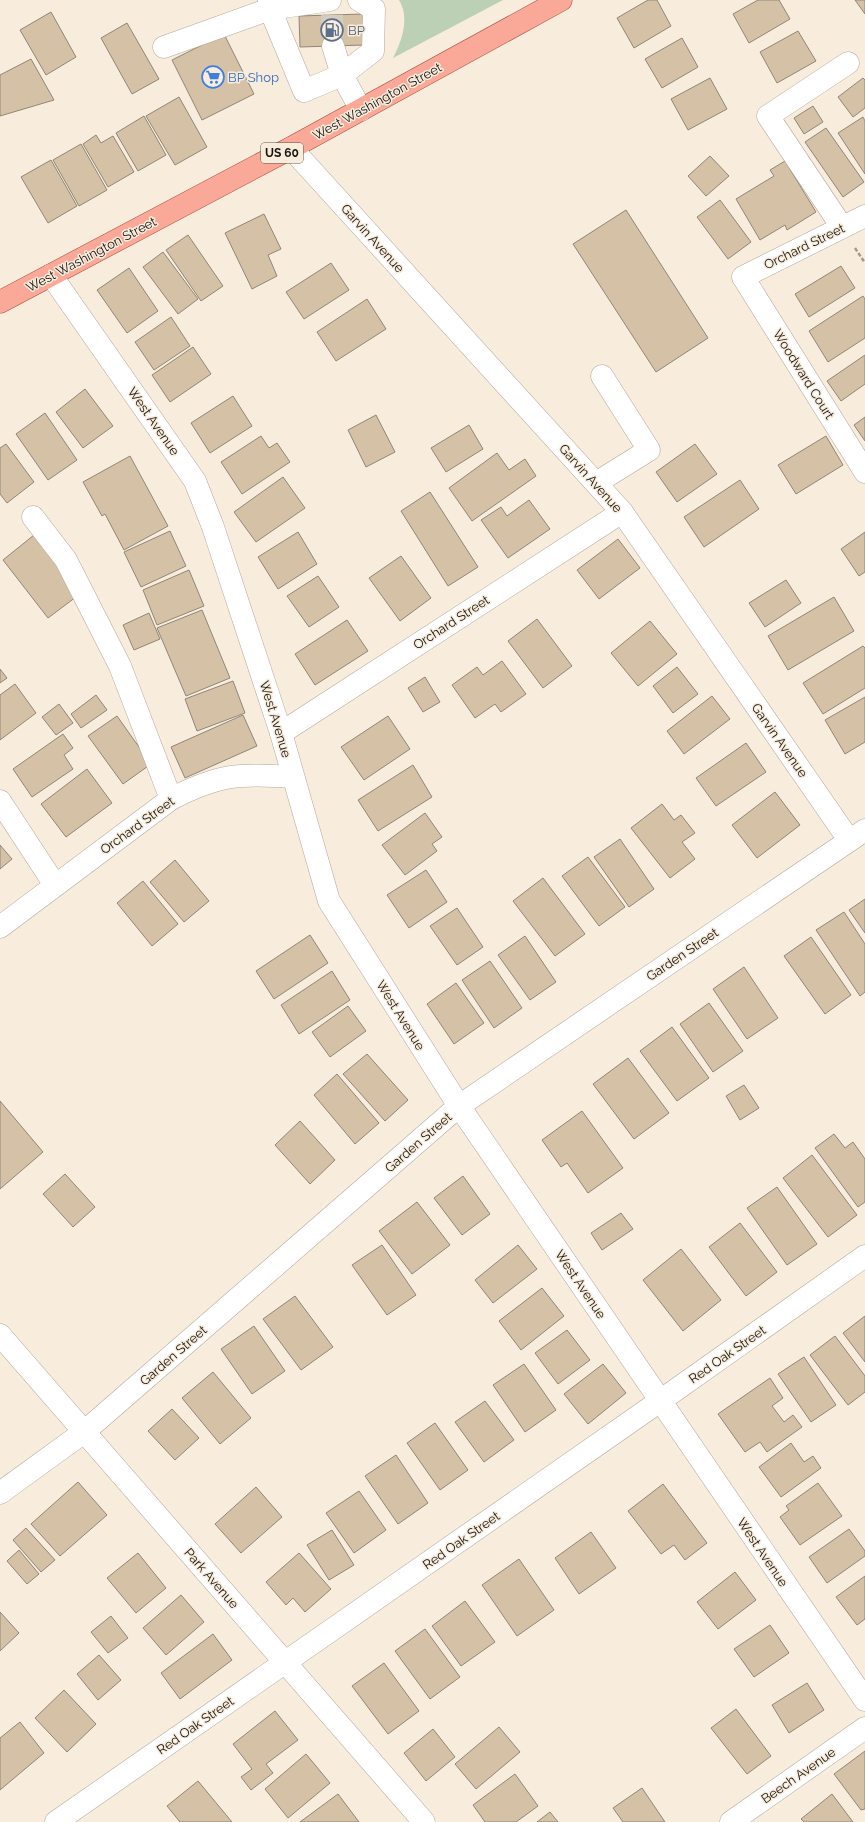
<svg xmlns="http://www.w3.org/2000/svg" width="865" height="1822" font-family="Raleway,sans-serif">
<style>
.green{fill:#bbd0b5}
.building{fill:#d5c2a6;stroke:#8f8677}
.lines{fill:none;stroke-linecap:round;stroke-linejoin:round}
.minor-tunnel{stroke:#d6ccbe;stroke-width:22;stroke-dasharray:22 11;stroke-linecap:butt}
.minor-casing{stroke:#b2a899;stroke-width:23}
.major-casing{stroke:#a84e3a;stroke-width:23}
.path{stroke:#a39b8f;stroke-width:2.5;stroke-dasharray:4 2;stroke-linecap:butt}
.minor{stroke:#fff;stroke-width:22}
.major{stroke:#faa897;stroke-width:22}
.labels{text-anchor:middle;stroke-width:3;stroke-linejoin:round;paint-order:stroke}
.shield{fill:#f8eddd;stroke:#5a544c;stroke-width:1}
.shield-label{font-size:12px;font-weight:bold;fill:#16130e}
.service-label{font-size:13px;fill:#4e5e75;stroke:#f8eddd;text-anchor:start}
.shop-label{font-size:13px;fill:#366cbe;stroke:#f8eddd;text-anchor:start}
.street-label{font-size:13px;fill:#16130e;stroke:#f8eddd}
</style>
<rect width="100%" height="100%" fill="#f8eddd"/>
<path class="green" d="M399,0h104l-110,58c9,-17 17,-40 6,-58z"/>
<g class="building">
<path d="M648,0h9l14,26 -37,22 -17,-30z"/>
<path d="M758,0h21l11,19 -41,24 -16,-29z"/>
<path d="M855,0h10v14z"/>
<path d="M51,12l25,45 -30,18 -26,-45z"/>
<path d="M363,14l1,31 -64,2 -1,-31z"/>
<path d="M127,23l32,56 -27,15 -31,-56z"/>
<path d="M798,31l18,30 -39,22 -17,-31z"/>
<path d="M224,34l30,60 -52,26 -30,-60z"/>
<path d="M682,38l16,29 -36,21 -17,-29z"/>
<path d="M31,59l23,41 -54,16v-41z"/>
<path d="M710,78l17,31 -39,21 -17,-31z"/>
<path d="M863,78l2,2v28l-12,9 -15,-20z"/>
<path d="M179,97l28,50 -32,18 -29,-49z"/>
<path d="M813,106l10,16 -19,12 -10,-16z"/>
<path d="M144,116l22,39 -28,16 -22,-38z"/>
<path d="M863,117l2,4v53l-27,-41z"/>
<path d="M826,128l38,54 -21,15 -38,-55z"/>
<path d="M96,135l5,8 12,-7 21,36 -26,15 -25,-43z"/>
<path d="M81,144l26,46 -28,16 -26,-46z"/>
<path d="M710,156l19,20 -23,20 -18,-20z"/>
<path d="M51,160l26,46 -29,17 -27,-46z"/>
<path d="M785,161l31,51 -29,18 -2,-5 -25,15 -24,-41 38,-23 -4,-6z"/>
<path d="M720,200l31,42 -23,17 -31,-42z"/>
<path d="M626,210l82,128 -52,34 -83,-128z"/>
<path d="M264,214l17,35 -13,6 9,21 -25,13 -27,-56z"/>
<path d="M188,235l35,51 -22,15 -35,-51z"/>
<path d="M163,252l35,47 -20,15 -35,-47z"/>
<path d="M331,263l18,27 -45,29 -18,-27z"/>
<path d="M841,266l14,22 -46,29 -14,-23z"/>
<path d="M129,268l29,43 -31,22 -30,-43z"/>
<path d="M863,296l2,3v39l-37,24 -19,-31z"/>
<path d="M367,299l19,30 -50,32 -19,-29z"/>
<path d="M171,317l19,29 -36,24 -19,-28z"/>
<path d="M193,347l18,27 -41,28 -18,-27z"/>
<path d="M865,355v29l-24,17 -14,-20z"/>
<path d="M85,389l28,37 -30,22 -27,-36z"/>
<path d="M233,396l19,30 -42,27 -19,-30z"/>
<path d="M45,413l32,47 -29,20 -32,-46z"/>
<path d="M376,415l19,37 -29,15 -18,-37z"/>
<path d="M865,417v24l-11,-16z"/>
<path d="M469,425l14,24 -37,23 -15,-24z"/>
<path d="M261,436l8,12 8,-5 13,19 -48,32 -21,-32z"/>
<path d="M826,436l17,29 -47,29 -18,-29z"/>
<path d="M6,444l28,38 -27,21 -7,-9v-46z"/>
<path d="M695,444l22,30 -40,28 -21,-30z"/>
<path d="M497,453l12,17 16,-11 11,17 -64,45 -23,-33z"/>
<path d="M130,456l38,70 -44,24 -19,-36 -3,2 -19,-34z"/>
<path d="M283,477l22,31 -49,34 -22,-30z"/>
<path d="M740,480l19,29 -55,38 -20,-30z"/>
<path d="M430,492l48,75 -30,19 -47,-75z"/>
<path d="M529,500l21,29 -42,29 -27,-38 20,-13 6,9z"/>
<path d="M170,531l16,35 -45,21 -17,-35z"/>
<path d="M298,532l19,32 -39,25 -20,-32z"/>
<path d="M865,532v40l-6,4 -18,-27z"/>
<path d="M34,535l46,59 -32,24 -45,-58z"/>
<path d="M618,539l22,29 -41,31 -22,-29z"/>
<path d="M401,556l30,42 -31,23 -31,-43z"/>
<path d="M189,570l15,36 -47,19 -14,-35z"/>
<path d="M318,576l21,31 -30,20 -22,-31z"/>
<path d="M786,580l15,23 -36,24 -16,-24z"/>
<path d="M834,597l20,34 -66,39 -20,-34z"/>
<path d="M202,610l28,68 -44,18 -29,-68z"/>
<path d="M149,613l11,26 -26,11 -11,-25z"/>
<path d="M537,619l35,47 -29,22 -35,-47z"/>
<path d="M347,620l21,31 -53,34 -20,-31z"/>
<path d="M650,621l27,33 -39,32 -27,-33z"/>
<path d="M863,646l2,2v40l-42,26 -20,-31z"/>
<path d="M502,661l24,33 -25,18 -6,-8 -20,14 -23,-33 25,-18 6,8z"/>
<path d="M677,667l21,27 -25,19 -20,-27z"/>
<path d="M0,669l7,9 -7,5z"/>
<path d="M425,677l15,25 -17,10 -15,-24z"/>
<path d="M233,681l12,32 -48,18 -12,-32z"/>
<path d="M15,684l21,29 -36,27v-45z"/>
<path d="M96,695l11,15 -26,18 -10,-14z"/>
<path d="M712,696l18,23 -46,35 -17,-23z"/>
<path d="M865,697v45l-20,12 -20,-34z"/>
<path d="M59,704l14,19 -17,12 -14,-18z"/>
<path d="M243,715l14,31 -72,32 -14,-31z"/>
<path d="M117,716l34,48 -28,20 -35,-48z"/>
<path d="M388,716l22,33 -46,31 -23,-33z"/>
<path d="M63,734l10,14 -9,7 9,14 -41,28 -19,-28z"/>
<path d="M746,743l20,29 -50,34 -20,-28z"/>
<path d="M413,765l19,32 -54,34 -20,-31z"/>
<path d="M87,769l25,34 -46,34 -25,-33z"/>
<path d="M775,792l25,33 -43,33 -25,-33z"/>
<path d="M662,804l12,16 7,-5 14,18 -13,9 13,17 -25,19 -39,-50z"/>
<path d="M425,813l17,24 -10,7 5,7 -32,24 -23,-30z"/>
<path d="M620,839l34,50 -25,18 -35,-50z"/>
<path d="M0,845l12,14 -12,10z"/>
<path d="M588,857l37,50 -26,19 -37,-50z"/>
<path d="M175,860l34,41 -25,21 -34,-40z"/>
<path d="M426,870l21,32 -38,26 -22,-33z"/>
<path d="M543,878l42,56 -30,22 -42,-55z"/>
<path d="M143,881l35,43 -26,22 -35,-43z"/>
<path d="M865,899v34l-16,-23z"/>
<path d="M457,908l26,39 -26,18 -27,-39z"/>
<path d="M844,912l21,32v48l-5,4 -44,-66z"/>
<path d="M310,935l18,28 -54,36 -18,-28z"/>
<path d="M525,936l31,46 -26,18 -32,-45z"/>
<path d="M811,937l40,58 -26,19 -41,-58z"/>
<path d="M490,961l32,47 -28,20 -32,-48z"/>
<path d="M744,967l34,51 -31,21 -34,-50z"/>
<path d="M332,971l18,29 -51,34 -18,-29z"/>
<path d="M456,983l28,40 -30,21 -27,-40z"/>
<path d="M709,1003l34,48 -30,21 -33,-48z"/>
<path d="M348,1006l18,25 -36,26 -18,-25z"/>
<path d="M672,1027l37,51 -32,23 -37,-50z"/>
<path d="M367,1054l41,46 -23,21 -42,-47z"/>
<path d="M628,1058l41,55 -35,26 -41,-55z"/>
<path d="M337,1074l42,49 -24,21 -41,-49z"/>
<path d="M744,1085l15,23 -19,12 -14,-24z"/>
<path d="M0,1101l43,51 -43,37z"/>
<path d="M582,1111l41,57 -35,25 -21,-30 -6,4 -19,-27z"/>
<path d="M300,1121l35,39 -25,24 -35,-39z"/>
<path d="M834,1134l11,14 8,-6 12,17v43l-7,5 -43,-59z"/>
<path d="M812,1155l45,60 -29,22 -45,-59z"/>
<path d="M65,1174l30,33 -22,20 -30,-33z"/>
<path d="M463,1176l27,38 -28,21 -28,-37z"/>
<path d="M777,1187l40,57 -30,21 -40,-57z"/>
<path d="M417,1202l33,43 -38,29 -33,-43z"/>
<path d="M621,1213l12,16 -31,21 -11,-17z"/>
<path d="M740,1223l37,49 -31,24 -37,-49z"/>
<path d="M382,1245l34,50 -29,20 -35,-50z"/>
<path d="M518,1245l19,24 -44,34 -18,-23z"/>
<path d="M681,1249l40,51 -38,31 -40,-51z"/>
<path d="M542,1288l22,28 -43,34 -22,-29z"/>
<path d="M295,1296l38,51 -32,23 -38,-51z"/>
<path d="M865,1316v46l-22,-29z"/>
<path d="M254,1326l31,45 -33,23 -31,-45z"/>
<path d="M567,1330l23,30 -32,24 -23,-31z"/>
<path d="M835,1336l30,40v16l-17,13 -38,-50z"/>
<path d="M804,1357l32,48 -25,17 -33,-48z"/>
<path d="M524,1364l32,46 -31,22 -32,-47z"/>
<path d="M603,1364l23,29 -38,31 -24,-30z"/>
<path d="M213,1372l38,46 -31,26 -38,-46z"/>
<path d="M770,1378l13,20 -11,8 12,16 9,-7 9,12 -35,25 -7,-10 -15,10 -27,-38z"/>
<path d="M485,1401l29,39 -30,22 -29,-40z"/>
<path d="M172,1409l27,29 -24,22 -27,-29z"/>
<path d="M435,1423l33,47 -28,20 -33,-47z"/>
<path d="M791,1443l13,19 9,-6 8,12 -40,29 -22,-30z"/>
<path d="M396,1455l32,48 -30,21 -33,-48z"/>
<path d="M78,1482l29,33 -47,41 -29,-32z"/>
<path d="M818,1483l24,33 -42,29 -20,-28 9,-7 -3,-4z"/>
<path d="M663,1484l44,59 -22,17 -11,-15 -13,9 -33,-43z"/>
<path d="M256,1487l26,30 -41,36 -26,-29z"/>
<path d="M359,1491l27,39 -32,23 -28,-40z"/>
<path d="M26,1528l29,32 -14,12 -28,-32z"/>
<path d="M849,1529l16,22v5l-38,27 -18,-26z"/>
<path d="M332,1530l22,35 -25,15 -22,-35z"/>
<path d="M591,1532l25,36 -37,26 -24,-36z"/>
<path d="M19,1550l20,24 -12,10 -20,-23z"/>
<path d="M138,1553l28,35 -30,25 -29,-35z"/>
<path d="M299,1553l32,36 -26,23 -12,-14 -7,7 -20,-23z"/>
<path d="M519,1559l35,51 -37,26 -35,-51z"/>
<path d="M735,1572l21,28 -38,29 -21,-27z"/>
<path d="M865,1576v43l-8,6 -21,-28z"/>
<path d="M181,1595l23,27 -38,33 -23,-27z"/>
<path d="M465,1601l30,41 -34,24 -29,-40z"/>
<path d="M0,1612l19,21 -19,18z"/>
<path d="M111,1616l17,22 -20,15 -17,-21z"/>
<path d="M770,1625l19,28 -35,24 -20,-28z"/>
<path d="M425,1629l35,48 -30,22 -35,-48z"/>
<path d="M213,1634l19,26 -52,39 -19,-26z"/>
<path d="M99,1655l22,25 -23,20 -21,-26z"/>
<path d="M384,1663l35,48 -31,23 -36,-48z"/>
<path d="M807,1683l17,27 -35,23 -17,-28z"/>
<path d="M64,1690l32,34 -29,28 -32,-34z"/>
<path d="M736,1709l35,47 -24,18 -36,-46z"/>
<path d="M275,1711l23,29 -32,24 7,9 -22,17 -10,-13 11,-8 -19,-25z"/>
<path d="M20,1722l24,31 -44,37v-52z"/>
<path d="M499,1727l21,25 -44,37 -21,-25z"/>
<path d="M433,1729l22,28 -29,24 -22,-28z"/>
<path d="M865,1751v58l-4,1 -27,-36z"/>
<path d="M306,1754l24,29 -42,35 -23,-29z"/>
<path d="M515,1774l23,32 -22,16h-31l-12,-17z"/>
<path d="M198,1781l34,41h-52l-13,-16z"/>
<path d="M642,1788l23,34h-42l-10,-14z"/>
<path d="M338,1794l21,28h-59z"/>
<path d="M832,1794l21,28h-49l-3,-3z"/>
<path d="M550,1812l8,10h-21z"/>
</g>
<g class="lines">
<path class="minor-tunnel" d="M332,15l1,31"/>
<g class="minor-casing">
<g id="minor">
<path d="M269,0l1,9 34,82 38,-16 19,35"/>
<path d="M333,46l9,29 31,-24 1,-42 -15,-9"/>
<path d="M164,47l106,-38 60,-9"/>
<path d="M291,148l331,364 227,328"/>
<path d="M865,216l-122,61 122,195"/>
<path d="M842,227l-74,-111 80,-53"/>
<path d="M51,275l144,206 18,46 68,206 48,168 130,205 406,594"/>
<path d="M596,483l53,-33 -47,-74"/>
<path d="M33,517l33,43 54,106 51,133"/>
<path d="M281,733l341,-221"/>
<path d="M0,801l55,84"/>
<path d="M0,927l171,-128c48,-25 69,-26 122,-22"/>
<path d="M0,1335l424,487"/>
<path d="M0,1493l84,-61 375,-326 406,-276"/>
<path d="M56,1822l604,-421 205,-145"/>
<path d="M731,1822l134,-94"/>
</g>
</g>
<g class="major-casing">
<path id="major" d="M0,302l291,-154 270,-148"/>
</g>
<path class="path" d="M855,248l10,15"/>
<use href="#minor" class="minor"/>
<use href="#major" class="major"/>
</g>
<defs>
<g id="fuel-ring" transform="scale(1.15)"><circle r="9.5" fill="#f8eddd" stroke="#5c6f8a" stroke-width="1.5"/><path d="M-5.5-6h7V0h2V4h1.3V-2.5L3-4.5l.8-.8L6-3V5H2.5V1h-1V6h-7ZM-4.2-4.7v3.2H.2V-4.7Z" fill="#5c6f8a"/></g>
<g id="supermarket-ring" transform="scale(1.15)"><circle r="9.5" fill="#f8eddd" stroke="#3f7fe0" stroke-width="1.5"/><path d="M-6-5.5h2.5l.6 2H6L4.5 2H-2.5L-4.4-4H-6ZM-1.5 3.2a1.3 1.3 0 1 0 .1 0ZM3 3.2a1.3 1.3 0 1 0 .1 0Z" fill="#3f7fe0"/></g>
</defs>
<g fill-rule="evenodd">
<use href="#fuel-ring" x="332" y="30"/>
<use href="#supermarket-ring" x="213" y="77"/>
</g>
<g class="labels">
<rect class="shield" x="261" y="143" width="42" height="20" rx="3"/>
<g class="shield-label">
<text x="282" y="157">US 60</text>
</g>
<g class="service-label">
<text x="348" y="35">BP</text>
</g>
<g class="shop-label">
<text x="228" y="82">BP Shop</text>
</g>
<g class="street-label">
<text transform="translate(377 101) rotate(-29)" y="5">West Washington Street</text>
<text transform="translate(373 238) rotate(48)" y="5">Garvin Avenue</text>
<text transform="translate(804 246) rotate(-26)" y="5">Orchard Street</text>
<text transform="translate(91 254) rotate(-28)" y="5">West Washington Street</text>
<text transform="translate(804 374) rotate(58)" y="5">Woodward Court</text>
<text transform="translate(154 421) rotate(55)" y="5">West Avenue</text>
<text transform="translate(591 478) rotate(48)" y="5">Garvin Avenue</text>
<text transform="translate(451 622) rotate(-33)" y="5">Orchard Street</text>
<text transform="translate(276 719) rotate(73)" y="5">West Avenue</text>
<text transform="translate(780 740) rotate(55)" y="5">Garvin Avenue</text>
<text transform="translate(137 825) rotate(-36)" y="5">Orchard Street</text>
<text transform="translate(682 954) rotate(-34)" y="5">Garden Street</text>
<text transform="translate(401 1015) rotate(58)" y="5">West Avenue</text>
<text transform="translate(418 1142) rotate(-41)" y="5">Garden Street</text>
<text transform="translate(581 1284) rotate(56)" y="5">West Avenue</text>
<text transform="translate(727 1354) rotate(-35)" y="5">Red Oak Street</text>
<text transform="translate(173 1355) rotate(-41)" y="5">Garden Street</text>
<text transform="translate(461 1540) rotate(-35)" y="5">Red Oak Street</text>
<text transform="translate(763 1552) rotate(56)" y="5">West Avenue</text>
<text transform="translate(212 1578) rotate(49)" y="5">Park Avenue</text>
<text transform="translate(195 1725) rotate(-35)" y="5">Red Oak Street</text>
<text transform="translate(798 1775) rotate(-35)" y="5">Beech Avenue</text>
</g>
</g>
</svg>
